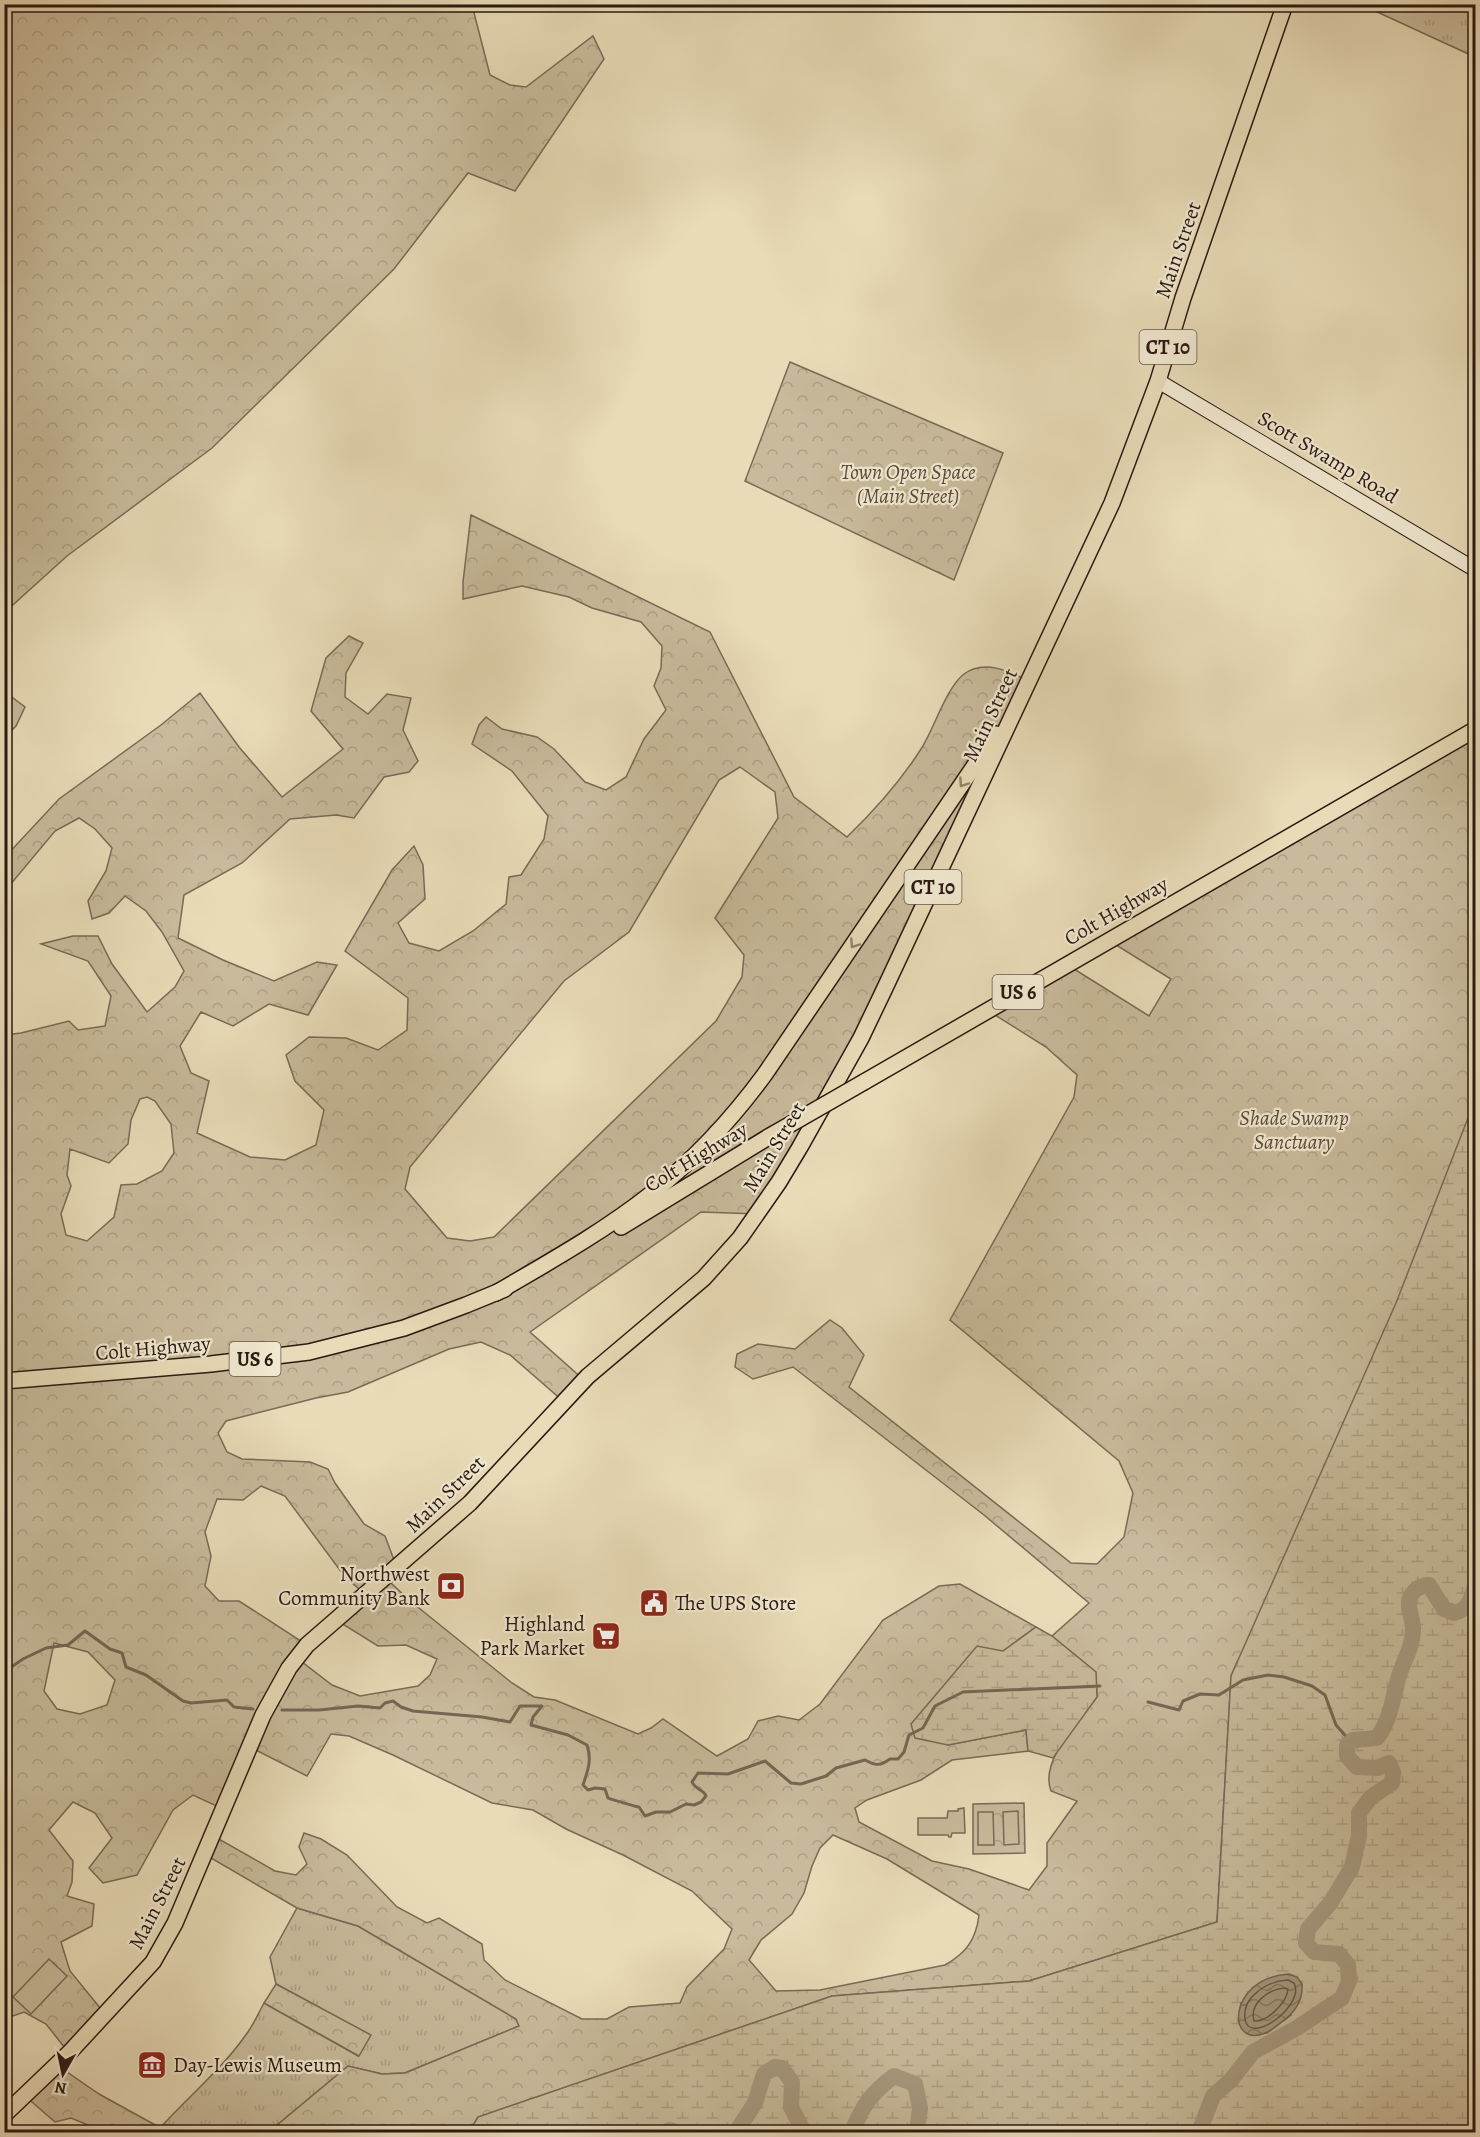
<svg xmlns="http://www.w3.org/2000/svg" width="1480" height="2137" font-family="Alegreya,serif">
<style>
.grass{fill:url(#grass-tufts);stroke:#796a56;stroke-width:1.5}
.forest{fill:url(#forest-crowns);stroke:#796a56;stroke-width:1.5;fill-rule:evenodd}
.wetland{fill:url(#wetland-marsh);stroke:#796a56;stroke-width:1.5;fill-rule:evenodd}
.pitch{fill:#c8ba9b;stroke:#796a56;stroke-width:1.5}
.water{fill:url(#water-waves);stroke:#756653;stroke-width:1.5}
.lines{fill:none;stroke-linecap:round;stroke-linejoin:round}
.shore{stroke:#685948;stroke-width:1.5}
.stream{stroke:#756653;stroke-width:3}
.river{stroke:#a7997f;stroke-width:16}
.secondary-casing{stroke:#2a1912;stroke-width:16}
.trunk-casing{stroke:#2a1912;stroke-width:18}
.secondary{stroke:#f0e8d0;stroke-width:14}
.trunk{stroke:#e8dbb7;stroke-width:15}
.trunk-bridge-casing{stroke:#2a1912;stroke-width:18;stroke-linecap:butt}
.trunk-bridge{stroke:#e8dbb7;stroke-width:15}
.oneway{stroke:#92846d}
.labels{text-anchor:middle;stroke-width:4.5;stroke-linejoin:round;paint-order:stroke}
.shield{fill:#f0e8d0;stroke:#65574b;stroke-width:1.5}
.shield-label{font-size:20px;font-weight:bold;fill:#2a1912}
.street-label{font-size:21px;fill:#2a1912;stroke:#f0e8d0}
.park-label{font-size:21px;font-style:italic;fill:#59493b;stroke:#f0e8d0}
.poi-label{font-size:21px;fill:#2a1912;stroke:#f0e8d0;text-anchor:end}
</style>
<defs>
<pattern id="grass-tufts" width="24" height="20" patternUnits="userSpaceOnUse" patternTransform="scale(1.5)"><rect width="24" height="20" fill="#c8ba9b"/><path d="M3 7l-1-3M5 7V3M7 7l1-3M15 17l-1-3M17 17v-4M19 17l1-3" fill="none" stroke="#ac9f84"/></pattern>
<pattern id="forest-crowns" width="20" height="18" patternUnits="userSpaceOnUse" patternTransform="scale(1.5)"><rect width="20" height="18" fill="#c8ba9b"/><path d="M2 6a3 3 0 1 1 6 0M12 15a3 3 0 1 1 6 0" fill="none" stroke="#ac9f84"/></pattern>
<pattern id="wetland-marsh" width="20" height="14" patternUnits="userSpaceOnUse" patternTransform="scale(1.5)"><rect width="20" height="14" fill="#c8ba9b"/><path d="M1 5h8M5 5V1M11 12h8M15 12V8" fill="none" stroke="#ac9f84"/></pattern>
<pattern id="water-waves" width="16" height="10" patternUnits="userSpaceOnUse" patternTransform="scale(1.5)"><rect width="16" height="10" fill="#a7997f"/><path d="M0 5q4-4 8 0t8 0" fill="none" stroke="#887c67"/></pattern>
</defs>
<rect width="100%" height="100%" fill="#e8dbb7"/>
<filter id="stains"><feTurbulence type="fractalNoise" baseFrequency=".00333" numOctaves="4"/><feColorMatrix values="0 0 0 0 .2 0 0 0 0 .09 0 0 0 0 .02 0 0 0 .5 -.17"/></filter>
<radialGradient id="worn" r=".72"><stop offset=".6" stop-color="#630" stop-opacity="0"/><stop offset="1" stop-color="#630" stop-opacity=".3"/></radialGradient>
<g class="grass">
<path d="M1362,5h113v52z"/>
<path d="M297,1908l61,18 158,93 3,7 -114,47 -23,1 -34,-8 -77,64 -19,-1 -9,3h-75l-8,-4c28,-31 61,-58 85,-92 8,-10 13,-22 19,-33l94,53 12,-21 -94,-51 -6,-27z"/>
</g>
<g class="forest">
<path d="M5,4l467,1 18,70 20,10 16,2 67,-51 11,23 -89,132 -47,-18 -74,96 -182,179 -145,108 -62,56z"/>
<path d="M790,362l213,91 -49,127 -209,-99z"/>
<path d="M471,515l239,117 84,165 53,40c28,-27 53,-55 74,-88 13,-20 25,-61 43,-75 20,-15 45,-3 65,7l-145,309 -126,224 -57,-2 -171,120 54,48 -21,21 -53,-46 -29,-13 -32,7 -101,43 -32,6 -90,23 -8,12 9,19 15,7 68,3 18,7 7,14 29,41 21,12 12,32 -6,15 18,17 103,83 22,14 21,3 83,34 13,-6 12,-9 54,37 31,-17 10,-18 20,-5 21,4 21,-16 63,-84 56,-34 21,-2 76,43 -33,24 -55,94 78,-15 2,21 -76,9 -31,20 -54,20 -12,8 4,14 73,39 37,8 60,21 18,-24v-23l30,-42 -26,-10c-12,-31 29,-70 46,-94l-1,-25 -44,-36 37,-33 -105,-88 -191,-148 -40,12 -18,-12 2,-13 21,-10 37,5 35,-29 12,8 22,27 -15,32 222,176 26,1 27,-27 9,-44 -14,-32 -169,-141 124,-223 3,-22 -31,-28 -59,-37 79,-46 83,52 22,-37 -63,-39 367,-211v916l-238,17 -6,14 -14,246 -188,59 -197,15 -354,121 -9,15h-226l9,-3 19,1 77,-64 34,8 23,-1 114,-47 -3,-7 -158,-93 -61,-18 -93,-54 8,-19 63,36 21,4 11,-11 -8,-17 5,-14 17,6 26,16 50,52 30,16 12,-5 43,26 2,16 21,20 77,39h25l22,-12 51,-4 7,-16 37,-38 8,-20 -40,-38 -69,-36 -57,-26 -33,-19 -41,-7 -99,-48 -44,-19 -18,-2 -24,42 -57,-29 -27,62 -30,-14 -20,15 -36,65 -34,8 -14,-15 23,-30 -17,-25 -22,-11 -24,28 24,31 -1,21 -5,14 27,8 -2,22 -31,16 9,29 35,43 -36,39 -23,-29 -22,-12 -11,4 -8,-4v-977l16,-2 48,-12 9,9 27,-4 6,-30 -23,-35 -47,-17 32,-8h25l14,28 35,48 28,-25 9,-16 -22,-39 -16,-21 -21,-15 -16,17 -17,6 -4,-18 18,-30 6,-23 -17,-19 -16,-11 -24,13 -50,60v-34l54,-58 102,-74 39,-32 39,54 43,50 61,-48 -32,-38 15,-53 23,-22 14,7 -17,30 -1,24 23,17 19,-20 24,4 -8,32 15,31 -9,11 -25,5 -30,41 -18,-3 -46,4 -48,44 -58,32 -6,43 45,22 51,21 43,-19 20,3 -29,50 -39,-11 -36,22 -32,-14 -21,34 11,27 18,8 -12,52 53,24 35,3 31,-15 8,-35 -29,-29 -9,-26 23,-18 37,1 32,12 29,-20 1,-32 -63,-47 47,-81 22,-24 9,19 2,34 -27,24 11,20 30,8 34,-20 33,-27 3,-27 12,-2 23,-36 4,-23 -36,-45 -40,-27 7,-19 7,-8 16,12 35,8 17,12 31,33 21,8 20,-13 18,-38 22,-29 -12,-24 7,-18 1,-22 -21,-24 -49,-14 -23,-11 -47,-11 -59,13v-17zM740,767l35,25 3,26 -63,100 29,37 -2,22 -26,44 -222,216 -24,4 -23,-3 -42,-49 5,-22 154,-186 65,-49 90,-152zM147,1097l8,4 16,23 3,29 -12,18 -25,13 -16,1 -7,32 -27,24 -21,-6 -5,-21 10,-28 -4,-11 3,-26 39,14 19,-19 3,-24 9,-21zM261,1486l24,10 60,81 20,17 -29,26 42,26 28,-1 31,14 -7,16 -12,11 -58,10 -28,-11 -35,-27 10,-13 -68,-44h-20l-14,-15 6,-30 -6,-24 12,-33 26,1zM54,1643l34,9 27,28 -8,25 -27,9 -23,-5 -13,-18zM833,1835l54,24 92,56c-3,25 -13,38 -34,50l-125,25 -44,1 -27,-31 12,-20 31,-26 12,-21 8,-27 8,-18z"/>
<path d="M5,692l20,15 -9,19 -11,11z"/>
<path d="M1024,1803l1,50 -52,1v-50z"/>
<path d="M276,1984l95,51 -12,21 -95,-53z"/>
<path d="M57,2065l42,29 69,38h-63l-34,-14 -16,4 -30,-26z"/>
</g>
<g class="wetland">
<path d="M1475,1100v1032h-1006l9,-15 354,-121 197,-15 188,-59 14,-246 165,-373zM1241,2003l50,12 -24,18 -16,2 -10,-8 -2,-12z"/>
<path d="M1036,1627l16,9 44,36 1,25 -44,61 -25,-7 -2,-21 -78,15 -33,-7 -4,-14 66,-78 26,5z"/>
</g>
<g class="pitch">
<path d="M964,1808l1,25h-13l-1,4h-2l-1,-2h-30v-17h29l1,-7h10v-2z"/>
<path d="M1018,1811l1,33 -15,1 -1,-33z"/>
<path d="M978,1812h15l1,33h-16z"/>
<path d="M49,1959l18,17 -36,38 -18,-17z"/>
</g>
<path class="water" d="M1289,1974l8,3 5,7c1,15 -6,27 -18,36 -6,4 -12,11 -19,13 -39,16 -38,-55 24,-59z"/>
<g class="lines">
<g class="shore">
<path d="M1288,1980l6,3c12,22 -45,64 -49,36 -1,-8 1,-15 6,-21 11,-12 22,-17 37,-18z"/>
<path d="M1285,1988l3,1c-1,14 -21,33 -34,32 -5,-18 15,-32 31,-33z"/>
</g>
<g class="stream">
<path d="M4,1672l19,-13 23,-11 22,-3 17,-14 25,18 12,4 4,14 20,8 37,26 8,2 36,-3 7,7 19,2"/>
<path d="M1148,1702l31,8 4,-9 17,-7 19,1 24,-15 25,-5 16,2 28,9 13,9 11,30 15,17"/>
<path d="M282,1710h37l39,-4 22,2 5,-5 8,-2 8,6 12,4 69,6 28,5 10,-16h22l-9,11 -2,8 37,10 19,10c5,15 1,25 -4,40l5,5 7,-2 10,1 3,9c2,1 29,9 31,9l6,9 11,-4h14l16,-8 8,1 7,-3 5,-6c-2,-6 -11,-7 -14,-14l6,-9 30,1 37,-13 26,22 10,1 25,-8 10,-8 29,-8c11,6 15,6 25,-1h8l6,-7 5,-17 14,-7 12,-22 28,-14 137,-6"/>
</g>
<g class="river">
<path d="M665,2132l5,-2 6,2"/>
<path d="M736,2132l19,-29 9,-29 11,-7 7,1 10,14 -1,25 13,25"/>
<path d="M852,2132c10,-25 19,-39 42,-56l21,8 5,24 -3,24"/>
<path d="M1199,2132l14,-36 18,-16 22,-28 44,-24 45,-30 7,-17 -1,-16 -9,-11 -25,-2 -8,-9 2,-14 23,-27 21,-35 7,-31v-23l12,-16 21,-14 1,-11 -4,-9 -12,5 -20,-1 -10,-11v-11l6,-5 24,-2c15,-20 15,-41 23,-65 5,-15 13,-27 13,-44 0,-9 -5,-19 -4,-28 2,-10 11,-16 20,-16l15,24 10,4c17,-5 17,-15 22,-30"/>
</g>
<g class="secondary-casing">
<path id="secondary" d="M1158,381l318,189"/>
</g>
<g class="trunk-casing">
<g id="trunk">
<path d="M864,1082l612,-353"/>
<path d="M621,1227l149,-91"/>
<path d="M496,1293c53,-31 107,-61 155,-99 44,-35 81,-75 114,-120l231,-340"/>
<path d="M4,1381l207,-17 98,-12 95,-24 62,-23 39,-16"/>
<path d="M4,2115l65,-62 84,-91 22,-39 88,-208 26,-47 18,-23 163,-142 118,-127 116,-98 36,-40 39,-56 21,-35 61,-109 23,-48 228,-487 46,-122 25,-83 102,-294"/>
</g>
</g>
<use href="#secondary" class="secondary"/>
<use href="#trunk" class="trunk"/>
<g class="trunk-bridge-casing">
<path id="trunk-bridge" d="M770,1136l94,-54"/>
</g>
<use href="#trunk-bridge" class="trunk-bridge"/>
</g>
<defs><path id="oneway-chevron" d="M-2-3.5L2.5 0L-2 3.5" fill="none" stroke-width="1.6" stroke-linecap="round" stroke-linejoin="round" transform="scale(1.5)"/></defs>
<g class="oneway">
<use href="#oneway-chevron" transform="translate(963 783) rotate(124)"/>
<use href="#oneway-chevron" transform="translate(854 944) rotate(124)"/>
</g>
<defs>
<g id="bank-square" transform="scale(1.5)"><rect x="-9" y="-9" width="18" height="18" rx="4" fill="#8f2418" stroke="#f0e8d0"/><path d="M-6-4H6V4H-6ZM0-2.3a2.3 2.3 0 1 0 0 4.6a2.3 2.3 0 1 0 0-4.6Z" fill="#fff"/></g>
<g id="civic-square" transform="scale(1.5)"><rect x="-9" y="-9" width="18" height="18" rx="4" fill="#8f2418" stroke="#f0e8d0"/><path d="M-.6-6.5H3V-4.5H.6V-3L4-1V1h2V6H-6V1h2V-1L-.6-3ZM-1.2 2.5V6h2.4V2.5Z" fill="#fff"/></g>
<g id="supermarket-square" transform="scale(1.5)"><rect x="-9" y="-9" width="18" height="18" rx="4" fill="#8f2418" stroke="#f0e8d0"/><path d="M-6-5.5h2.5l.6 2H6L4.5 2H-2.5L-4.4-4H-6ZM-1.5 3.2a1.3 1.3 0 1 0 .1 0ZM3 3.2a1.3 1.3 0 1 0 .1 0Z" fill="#fff"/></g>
<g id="museum-square" transform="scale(1.5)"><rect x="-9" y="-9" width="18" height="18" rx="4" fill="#8f2418" stroke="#f0e8d0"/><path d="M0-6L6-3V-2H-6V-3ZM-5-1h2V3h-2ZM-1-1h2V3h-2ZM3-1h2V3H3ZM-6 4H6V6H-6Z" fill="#fff"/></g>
</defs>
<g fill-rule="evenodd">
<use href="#bank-square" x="451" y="1586"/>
<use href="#civic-square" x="654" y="1603"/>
<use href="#supermarket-square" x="606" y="1636"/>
<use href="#museum-square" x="152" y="2065"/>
</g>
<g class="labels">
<g class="shield">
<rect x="1139.5" y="330" width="57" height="34" rx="4.5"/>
<rect x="904.5" y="870" width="57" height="34" rx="4.5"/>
<rect x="992.5" y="975" width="51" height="34" rx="4.5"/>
<rect x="229.5" y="1342" width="51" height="34" rx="4.5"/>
</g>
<g class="shield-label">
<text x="1168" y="354">CT 10</text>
<text x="933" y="894">CT 10</text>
<text x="1018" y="999">US 6</text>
<text x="255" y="1366">US 6</text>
</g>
<g class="street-label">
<text transform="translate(1178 250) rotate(-71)" y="7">Main Street</text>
<text transform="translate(1328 457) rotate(31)" y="7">Scott Swamp Road</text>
<text transform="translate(990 715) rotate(-65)" y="7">Main Street</text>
<text transform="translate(1116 911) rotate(-30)" y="7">Colt Highway</text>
<text transform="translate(774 1147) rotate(-59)" y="7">Main Street</text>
<text transform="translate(696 1157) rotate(-31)" y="7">Colt Highway</text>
<text transform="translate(153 1348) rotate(-5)" y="7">Colt Highway</text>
<text transform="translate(445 1494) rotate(-44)" y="7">Main Street</text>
<text transform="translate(157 1903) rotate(-63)" y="7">Main Street</text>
</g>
<g class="park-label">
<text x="908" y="479">Town Open Space<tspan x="908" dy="24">(Main Street)</tspan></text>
<text x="1294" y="1125">Shade Swamp<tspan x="1294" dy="24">Sanctuary</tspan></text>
</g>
<g class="poi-label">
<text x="430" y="1581">Northwest<tspan x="430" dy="24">Community Bank</tspan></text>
<text x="675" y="1610" text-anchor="start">The UPS Store</text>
<text x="585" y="1631">Highland<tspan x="585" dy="24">Park Market</tspan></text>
<text x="173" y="2072" text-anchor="start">Day-Lewis Museum</text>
</g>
</g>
<rect width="1480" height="2137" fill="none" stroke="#e8dbb7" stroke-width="24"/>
<rect x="6" y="6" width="1468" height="2125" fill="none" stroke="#2a1912" stroke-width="3"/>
<rect x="12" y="12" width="1456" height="2113" fill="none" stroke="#2a1912" stroke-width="1.5"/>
<g transform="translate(63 2074) rotate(189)" stroke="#f0e8d0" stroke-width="4.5" paint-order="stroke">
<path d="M0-4.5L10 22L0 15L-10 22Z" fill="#2a1912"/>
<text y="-9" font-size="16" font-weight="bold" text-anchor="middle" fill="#2a1912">N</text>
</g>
<rect width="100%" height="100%" filter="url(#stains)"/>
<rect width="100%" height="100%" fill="url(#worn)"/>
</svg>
